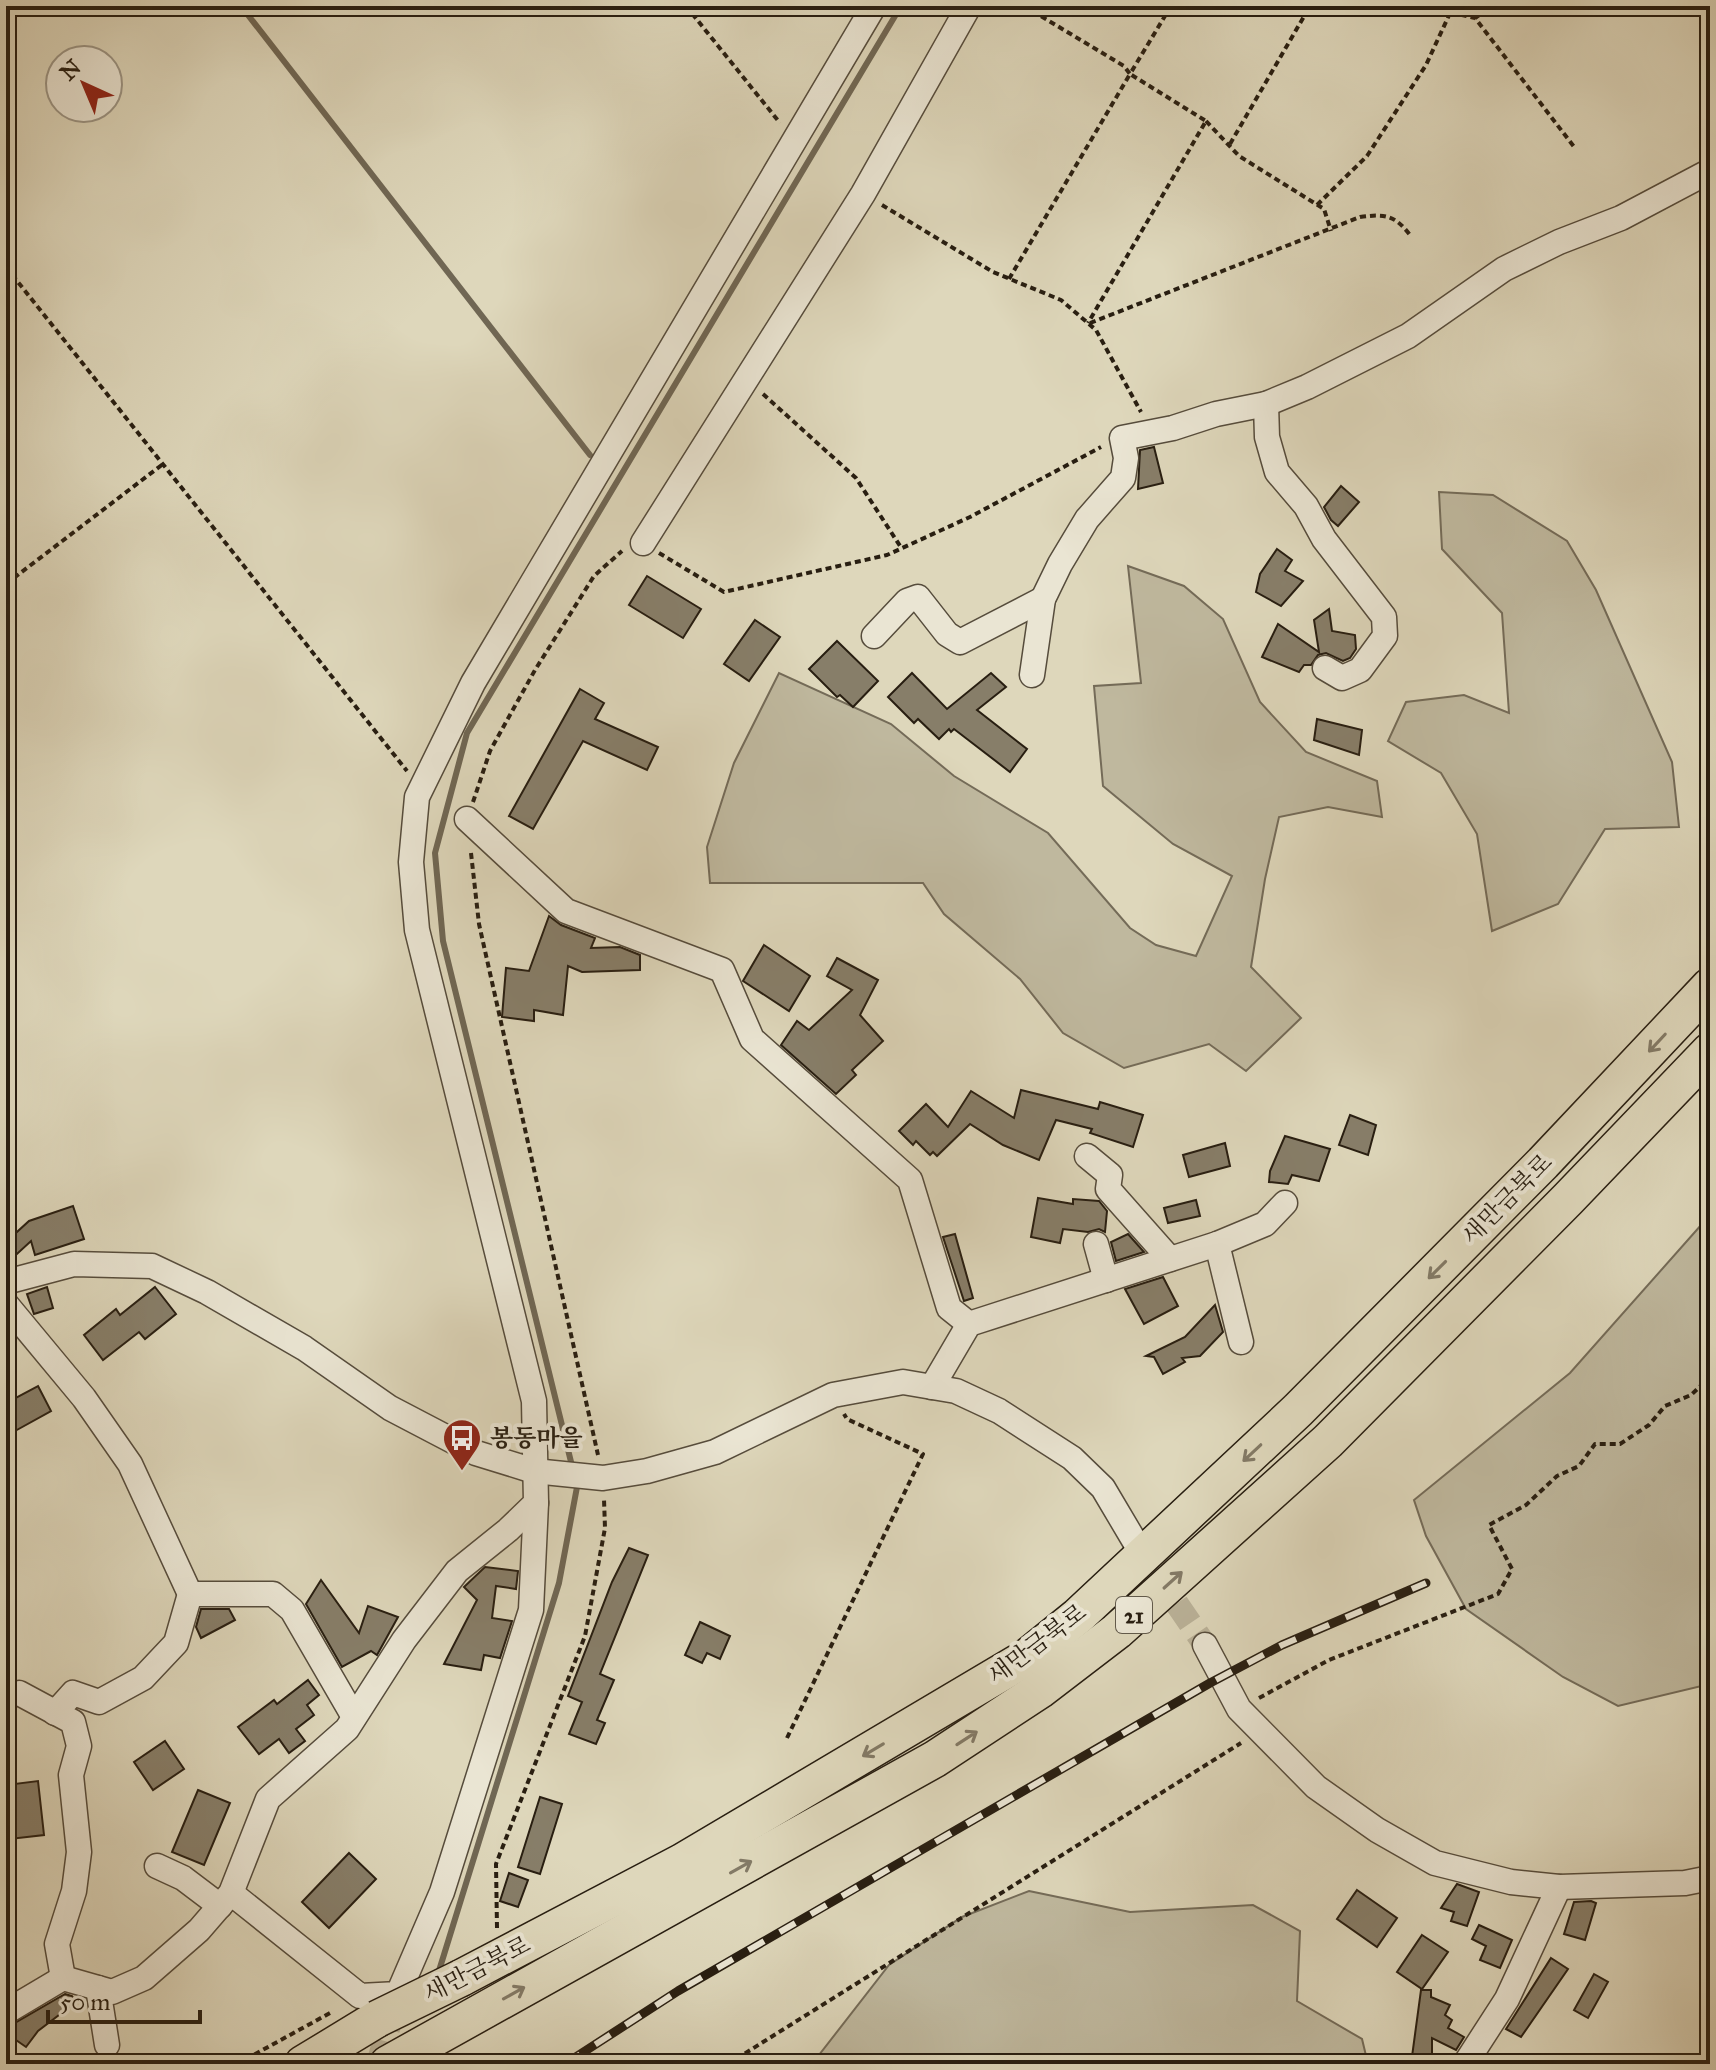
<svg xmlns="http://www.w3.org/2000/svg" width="1716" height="2070" font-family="'IM FELL Great Primer','Noto Serif KR',serif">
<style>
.green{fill:#bfb89e;stroke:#746b58;stroke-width:2}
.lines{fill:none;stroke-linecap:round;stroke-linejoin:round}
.stream{stroke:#706754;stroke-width:6}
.building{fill:#877e69;stroke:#281e11;stroke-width:2}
.minor-tunnel{stroke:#bab299;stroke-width:24;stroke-dasharray:24 12;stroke-linecap:butt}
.minor-casing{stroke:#564c3c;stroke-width:27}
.highway-casing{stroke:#281e11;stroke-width:39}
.path{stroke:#281e11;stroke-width:4;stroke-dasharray:6 4;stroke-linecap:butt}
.minor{stroke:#eae5d3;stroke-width:24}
.highway{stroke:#ded7bb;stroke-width:36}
.rail-casing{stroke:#281e11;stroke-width:9}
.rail{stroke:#eae5d3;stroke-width:6;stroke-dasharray:18;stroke-linecap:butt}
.highway-bridge-casing{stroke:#281e11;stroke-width:39;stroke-linecap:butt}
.highway-bridge{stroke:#ded7bb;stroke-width:36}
.oneway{stroke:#837a66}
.labels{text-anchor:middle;stroke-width:8;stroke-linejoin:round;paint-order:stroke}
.shield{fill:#eae5d3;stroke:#625a4b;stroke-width:2}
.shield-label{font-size:22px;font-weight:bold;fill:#281e11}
.street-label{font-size:24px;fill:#281e11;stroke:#eae5d3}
.poi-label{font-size:24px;font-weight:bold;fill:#281e11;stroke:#eae5d3;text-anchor:start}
</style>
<rect width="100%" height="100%" fill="#ded7bb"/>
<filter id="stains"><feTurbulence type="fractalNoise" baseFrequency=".0025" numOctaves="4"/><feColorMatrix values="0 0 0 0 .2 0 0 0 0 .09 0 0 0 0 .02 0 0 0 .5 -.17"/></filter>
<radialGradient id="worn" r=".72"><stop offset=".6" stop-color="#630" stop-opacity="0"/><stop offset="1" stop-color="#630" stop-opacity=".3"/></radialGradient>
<g class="green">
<path d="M1439,492l54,3 74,46 29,49 76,172 7,65 -74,2 -47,75 -66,27 -15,-97 -36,-61 -53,-32 18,-39 58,-7 45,18 -7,-100 -60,-64z"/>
<path d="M1128,566l56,20 39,33 37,83 46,50 71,29 5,36 -54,-10 -49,10 -14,62 -14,88 50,51 -55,53 -37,-27 -85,24 -61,-35 -43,-54 -76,-65 -21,-31h-213l-3,-36 27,-84 45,-90 112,51 63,52 94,57 82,95 26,17 40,11 36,-80 -59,-32 -70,-58 -9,-100 47,-3z"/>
<path d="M1710,1215v469l-92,22 -55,-29 -97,-68 -40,-73 -12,-36 156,-127z"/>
<path d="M1029,1891l101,21 123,-7 47,26 -3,70 65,38 6,25h-556l77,-99 73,-48z"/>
</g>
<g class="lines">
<g class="stream">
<path d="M241,6l349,449"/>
<path d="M573,1470l-130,-529 -8,-88 32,-120 434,-727"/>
<path d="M438,1974l121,-391 18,-96 -1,-6"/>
</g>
</g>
<g class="building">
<path d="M1154,447l9,36 -25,6 2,-39z"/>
<path d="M1341,486l18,16 -21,24 -7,-6 -7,-13z"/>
<path d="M1277,549l15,11 -7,11 18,10 -22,25 -25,-14 4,-18z"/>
<path d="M647,576l54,33 -18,29 -54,-33z"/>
<path d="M1329,609l3,22 23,4 1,14 -6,9 -7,3 -17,-8 -8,2 -7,10h-7l-5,7 -37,-15 16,-33 41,28 -5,-32z"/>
<path d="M755,620l25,17 -31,44 -25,-17z"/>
<path d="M837,641l41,40 -25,26 -13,-12 -3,2 -28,-28z"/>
<path d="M912,673l35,36 44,-36 15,14 -29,23 50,39 -17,23 -56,-43 -3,3 -2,-3 -10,10 -21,-20 -4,4 -26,-26z"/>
<path d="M580,689l24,14 -9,16 63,28 -11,23 -64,-29 -50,88 -24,-13z"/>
<path d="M1317,719l45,11 -3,25 -45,-15z"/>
<path d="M549,916l12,9 34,13 -4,10 29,-1 20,8v15l-58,2 -14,-6 -5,49 -29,-5v11l-32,-4 4,-49 23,3z"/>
<path d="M764,945l46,31 -21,35 -46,-30z"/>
<path d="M837,958l41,22 -18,35 23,26 -31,29 4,5 -20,19 -55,-49 16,-24 12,9 43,-40 -25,-14z"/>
<path d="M1021,1090l77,19 2,-7 43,13 -10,32 -43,-14 2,-4 -36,-9 -17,40 -36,-15 -33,-21 -33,32 -4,-4 -3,3 -14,-14 -3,4 -14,-14 27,-27 22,23 23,-36 43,27z"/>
<path d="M1350,1115l26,10 -8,30 -29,-10z"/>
<path d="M1285,1136l45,13 -11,32 -27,-6 -4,9 -19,-2 1,-11z"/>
<path d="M1225,1143l5,23 -41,11 -6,-22z"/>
<path d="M1038,1198l35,6v-5l26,2 8,10 -2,21 -6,-3 -11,3 -25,-3 -3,14 -29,-6z"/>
<path d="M1196,1200l4,16 -32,7 -4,-15z"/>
<path d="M73,1206l11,33 -49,16 -4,-14 -25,23v-22l23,-21z"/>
<path d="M955,1234l18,64 -9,3 -21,-64z"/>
<path d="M1128,1234l16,18 -28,9 -5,-19z"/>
<path d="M1163,1277l15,29 -34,18 -19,-35z"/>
<path d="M47,1287l6,21 -19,6 -7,-20z"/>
<path d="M155,1287l21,27 -31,25 -6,-7 -36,28 -19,-25 32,-26 4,6z"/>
<path d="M1215,1305l8,27 -23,24 -18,2 3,4 -22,12 -9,-17 -8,-1 39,-19z"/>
<path d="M38,1386l13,25 -36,20 -9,-16v-12z"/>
<path d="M629,1548l19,7 -48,119 14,6 -17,40 8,3 -9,21 -27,-10 13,-32 -14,-6 44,-114z"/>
<path d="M485,1567l33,4 -2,18 -20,-3 -4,32 20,3 -12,37 -16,-3 -3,15 -37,-6 33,-64 -13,-13z"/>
<path d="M321,1580l38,53 9,-27 30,11 -21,38 -6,-4 -29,16 -36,-63z"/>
<path d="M201,1609h28l6,11 -34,18 -5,-11z"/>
<path d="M700,1622l30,14 -10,23 -13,-6 -5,10 -17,-8z"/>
<path d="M308,1680l11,15 -12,10 7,10 -18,14 9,12 -16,12 -10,-14 -20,15 -21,-27 36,-27 3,4z"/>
<path d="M165,1741l19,28 -31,21 -19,-28z"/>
<path d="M38,1781l6,54 -34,4 -4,-54z"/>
<path d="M198,1790l32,13 -26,62 -32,-13z"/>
<path d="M540,1797l22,7 -22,70 -22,-7z"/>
<path d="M349,1853l27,26 -47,49 -27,-26z"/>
<path d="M509,1873l19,7 -10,27 -18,-6z"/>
<path d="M1457,1884l22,8 -12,34 -16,-5 3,-9 -13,-4z"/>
<path d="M1357,1890l40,28 -20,29 -40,-28z"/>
<path d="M1591,1901l5,2 -11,37 -21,-6 10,-32z"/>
<path d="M1479,1925l33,15 -12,28 -20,-8 6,-14 -14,-7z"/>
<path d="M1422,1935l26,17 -26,37 -25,-17z"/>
<path d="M1551,1958l17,11 -47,68 -15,-8z"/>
<path d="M1594,1974l14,8 -20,36 -14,-8z"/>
<path d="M1421,1990h10v7l19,8 -5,10 7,5 -4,8 16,9 -8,13 -24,-12v26h-21z"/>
<path d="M65,1994l7,2 4,6 -38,29 -12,16 -20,-14 2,-6z"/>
</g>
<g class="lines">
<g class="minor-tunnel">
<path d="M1136,1544l69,101"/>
<path d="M378,2064l17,-60"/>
</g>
<g class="minor-casing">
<g id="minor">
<path d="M1266,404l1,33 10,35 29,34 18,33 60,78 1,19 -25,34 -18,8 -17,-10"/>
<path d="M643,543l220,-349 106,-188"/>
<path d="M874,636l33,-35 11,-4 29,37 13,8 83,-43"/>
<path d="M1032,675l11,-76 17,-35 27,-45 36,-41 3,-20 -4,-20 51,-10 43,-14 50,-10 41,-17 101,-51 96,-67 55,-27 62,-24 89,-47"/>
<path d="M467,819l99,92 156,59 30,69 158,141 39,128 20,16"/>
<path d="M1087,1156l23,19 -2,14 62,70"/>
<path d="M1096,1244l10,36"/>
<path d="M1217,1244l24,98"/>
<path d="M6,1282l68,-18 78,2 55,26 97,56 86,60 86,45 58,18 69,7 44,-7 68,-19 118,-57 70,-13 53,9 43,20 73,47 31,30 32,54"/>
<path d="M6,1304l78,94 46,66 60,130"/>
<path d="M932,1387l37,-63 248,-80 48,-20 20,-21"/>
<path d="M1205,1645l34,64 77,78 61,43 58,33 76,19 48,5 126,-4 25,-5"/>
<path d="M19,1693l54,29 6,24 -8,29 8,77 -5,39 -17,53 6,34"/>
<path d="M55,1713l18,-20 26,9 44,-24 33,-35 14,-49h83l19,16 62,107"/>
<path d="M157,1866l26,12 37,28"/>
<path d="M231,1893l129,103 38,-2 44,-102 89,-282 5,-107"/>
<path d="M98,1988l9,57"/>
<path d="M6,2012l57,-34 49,14 32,-14 55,-48 32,-37 37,-94 79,-70 57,-89 53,-69 51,-41 28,-27 -2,-102 -117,-471 -6,-68 6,-65 56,-114 401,-677"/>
<path d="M1465,2064l42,-65 52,-112"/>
</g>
</g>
<g class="highway-casing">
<g id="highway">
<path d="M461,1978l221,-116 344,-204 52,-42 220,-206 245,-247 167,-177"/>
<path d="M303,2064l74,-45"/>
<path d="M388,2064l547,-305 105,-69 77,-59 211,-190 240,-242 142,-148"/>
</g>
</g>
<g class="path">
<path d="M686,6l94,117"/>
<path d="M1024,6l100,60 6,8 41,-68"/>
<path d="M1443,6l14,8 18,4 100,130"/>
<path d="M1475,18l17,-12"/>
<path d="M1206,121l33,35 85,53 7,22"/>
<path d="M1230,144l80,-138"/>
<path d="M882,205l111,67 68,28 35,30 45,82"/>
<path d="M1317,205l50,-49 59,-91 25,-54"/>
<path d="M6,267l401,504"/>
<path d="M1009,279l121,-205 76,47 -118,202"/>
<path d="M1090,323l270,-106c24,-3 34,-3 50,18"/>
<path d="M763,394l93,84 46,71"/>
<path d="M659,553l65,39 163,-37 83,-38 131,-70"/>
<path d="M6,584l157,-120"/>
<path d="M473,802l17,-51 45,-81 59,-94 28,-25"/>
<path d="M471,853l8,71 119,531"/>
<path d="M1259,1698l70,-38 169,-66 14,-25 -23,-44 37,-20 31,-29 22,-10 16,-22h25l29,-19 16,-19 26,-11 19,-18"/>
<path d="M787,1738l136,-284 -76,-35 -3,-5"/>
<path d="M497,1928l-1,-64 89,-228 20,-108 -1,-29"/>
<path d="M237,2064l93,-51"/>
<path d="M728,2064l513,-321"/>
</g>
<use href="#minor" class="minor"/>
<use href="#highway" class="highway"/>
<g class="rail-casing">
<path id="rail" d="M565,2064l113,-73 532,-308 72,-38 144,-62"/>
</g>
<use href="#rail" class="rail"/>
<g class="highway-bridge-casing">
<path id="highway-bridge" d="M377,2019l84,-41"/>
</g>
<use href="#highway-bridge" class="highway-bridge"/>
</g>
<defs><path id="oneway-shaft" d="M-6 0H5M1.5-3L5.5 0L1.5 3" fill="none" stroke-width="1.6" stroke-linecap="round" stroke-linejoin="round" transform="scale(2)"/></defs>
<g class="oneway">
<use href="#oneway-shaft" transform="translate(1657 1043) rotate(133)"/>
<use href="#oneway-shaft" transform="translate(1437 1270) rotate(135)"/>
<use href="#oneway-shaft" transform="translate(1252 1453) rotate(137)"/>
<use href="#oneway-shaft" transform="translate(1173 1580) rotate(-42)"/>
<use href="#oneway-shaft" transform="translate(967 1738) rotate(-33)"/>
<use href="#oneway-shaft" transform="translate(873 1750) rotate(149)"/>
<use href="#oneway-shaft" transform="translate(741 1867) rotate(-29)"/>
<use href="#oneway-shaft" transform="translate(514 1993) rotate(-29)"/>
</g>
<defs>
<g id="bus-pin" transform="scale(2)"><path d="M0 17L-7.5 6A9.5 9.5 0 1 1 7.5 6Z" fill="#8f2418" stroke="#eae5d3"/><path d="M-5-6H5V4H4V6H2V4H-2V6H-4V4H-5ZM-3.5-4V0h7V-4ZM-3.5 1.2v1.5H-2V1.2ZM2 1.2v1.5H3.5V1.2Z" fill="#fff"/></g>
</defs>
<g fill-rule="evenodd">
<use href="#bus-pin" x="462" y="1438"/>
</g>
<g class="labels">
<rect class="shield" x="1116" y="1597" width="36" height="36" rx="6"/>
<g class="shield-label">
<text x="1134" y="1623">21</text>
</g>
<g class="street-label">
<text transform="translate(1507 1199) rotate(-45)" y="8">새만금북로</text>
<text transform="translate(1037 1644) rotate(-37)" y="8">새만금북로</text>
<text transform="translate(477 1969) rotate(-27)" y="8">새만금북로</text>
</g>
<g class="poi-label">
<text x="490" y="1446">봉동마을</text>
</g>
</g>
<rect width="1716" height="2070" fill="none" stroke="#ded7bb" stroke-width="32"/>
<rect x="8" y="8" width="1700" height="2054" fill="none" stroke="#281e11" stroke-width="4"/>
<rect x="16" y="16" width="1684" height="2038" fill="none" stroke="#281e11" stroke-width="2"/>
<g transform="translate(84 84) rotate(316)"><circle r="38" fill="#eae5d3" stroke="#9c9585" stroke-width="2"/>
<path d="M0-6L14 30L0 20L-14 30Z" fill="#8f2418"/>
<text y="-12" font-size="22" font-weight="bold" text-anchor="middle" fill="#281e11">N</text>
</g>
<path d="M48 2010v12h152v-12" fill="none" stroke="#281e11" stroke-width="4"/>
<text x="60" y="2010" font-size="24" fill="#281e11" stroke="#eae5d3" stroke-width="6" paint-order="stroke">50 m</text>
<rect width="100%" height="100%" filter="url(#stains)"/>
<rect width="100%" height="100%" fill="url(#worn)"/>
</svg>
